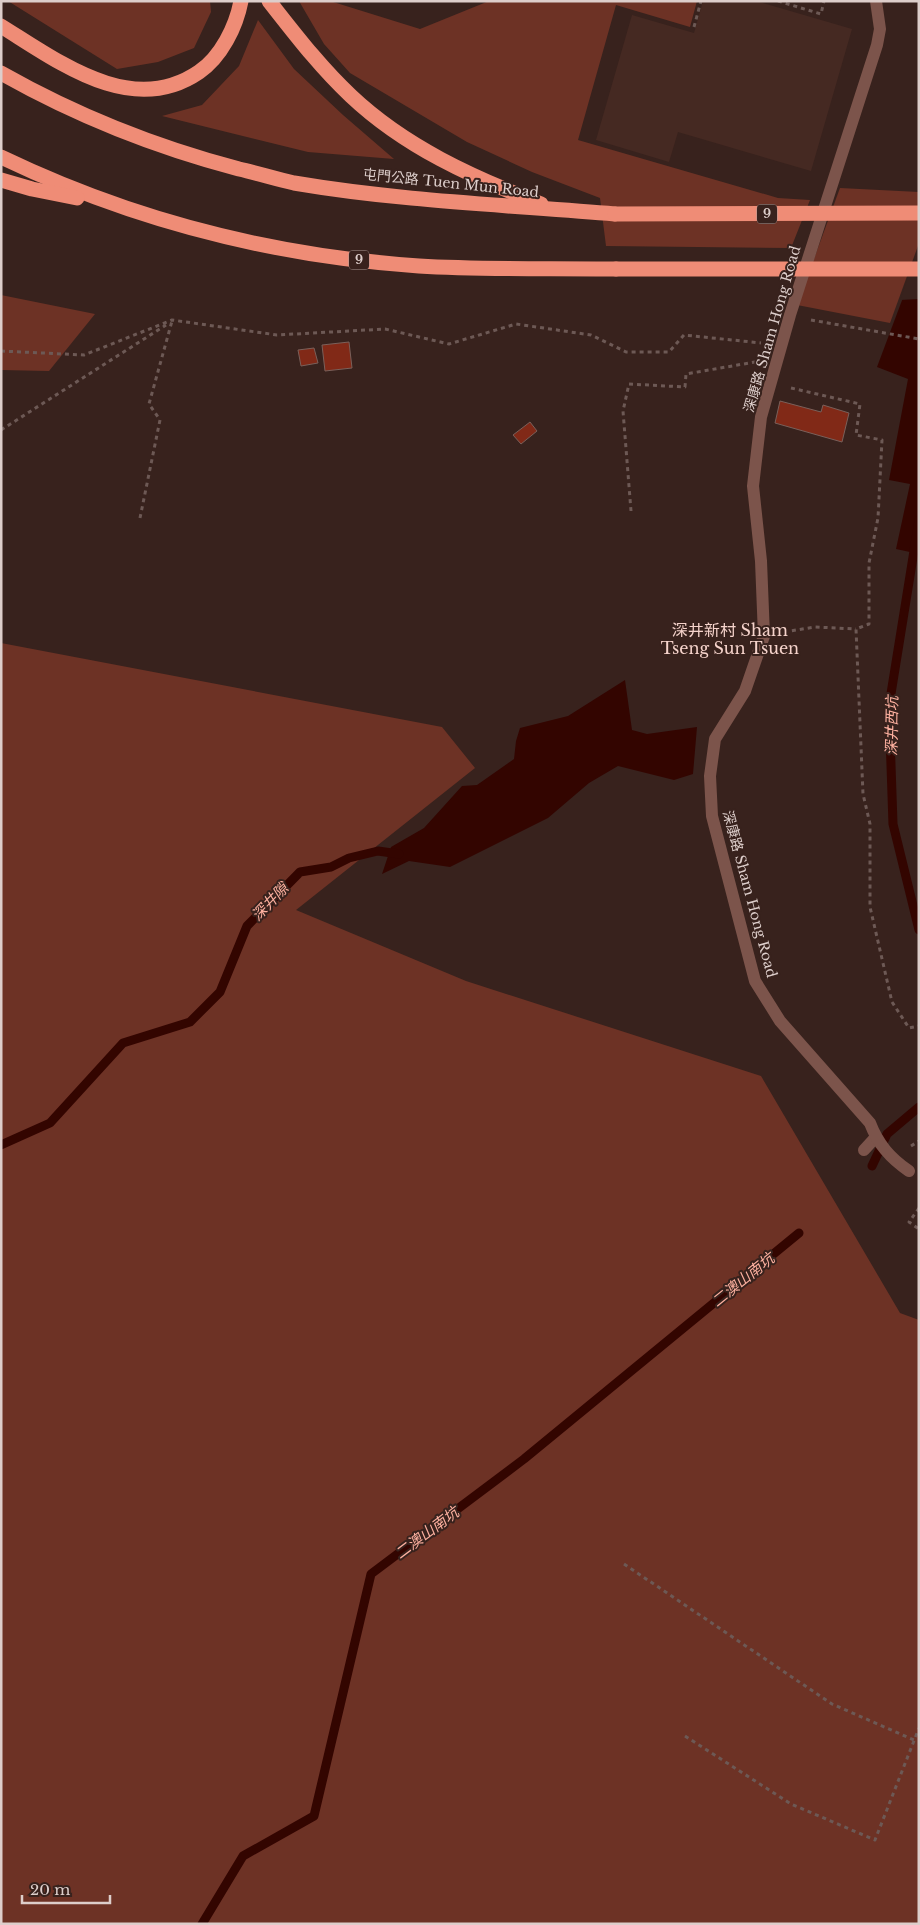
<svg xmlns="http://www.w3.org/2000/svg" width="920" height="1925" font-family="'Libre Baskerville','Noto Sans TC',serif">
<style>
.built{fill:#452922}
.green{fill:#6d3225}
.water{fill:#330500}
.pier{fill:#38221d}
.lines{fill:none;stroke-linecap:round;stroke-linejoin:round}
.stream{stroke:#330500;stroke-width:9}
.building{fill:#812917;stroke:#7a605a}
.path{stroke:#6d5955;stroke-width:3;stroke-dasharray:4 4;stroke-linecap:butt}
.service{stroke:#7c544b;stroke-width:12}
.minor{stroke:#7c544b;stroke-width:12}
.motorway{stroke:#ef8c76;stroke-width:15}
.motorway-bridge{stroke:#ef8c76;stroke-width:15}
.labels{text-anchor:middle;stroke-width:4;stroke-linejoin:round;paint-order:stroke}
.shield{fill:#38221d;stroke:#ac9a97;stroke-width:1}
.shield-label{font-size:12px;font-weight:bold;fill:#ddcecb}
.street-label{font-size:14px;fill:#ddcecb;stroke:#38221d}
.water-label{font-size:15px;font-style:italic;fill:#feb1a0;stroke:#38221d}
.quarter-label{font-size:16px;fill:#f5d3cb;stroke:#38221d}
</style>
<rect width="100%" height="100%" fill="#38221d"/>
<path class="built" d="M703,1h53l96,28 -41,142 -133,-39 -9,30 -73,-22 36,-125 62,18z"/>
<g class="green">
<path d="M8,1h202l1,11 -17,36 -36,14 -41,7z"/>
<path d="M299,1h31l90,28 69,-28h208l-7,26 -74,-22 -38,135 200,58 32,2 -19,48 -185,-2 -6,-48 -68,-26 -65,-30 -117,-69 -26,-29z"/>
<path d="M258,20l36,49 49,46 51,44 -86,-7 -146,-36 40,-11 37,-39z"/>
<path d="M840,188l79,4v51l-29,80 -93,-18z"/>
<path d="M1,295l94,19 -46,57 -48,-1z"/>
<path d="M1,643l441,84 33,41 -179,142 170,71 295,95 139,237 19,7v604h-918z"/>
</g>
<g class="water">
<path d="M919,255v299l-23,-5 14,-65 -21,-4 19,-101 -31,-12z"/>
<path d="M625,680l7,50 15,4 50,-7 -4,47 -19,6 -56,-14 -29,17 -41,35 -98,49 -41,-6 -27,13 9,-27 33,-19 38,-42 15,-1 37,-26 2,-18 4,-13 48,-12z"/>
</g>
<path class="pier" d="M919,253v46l-19,1 16,-46z"/>
<g class="lines">
<g class="stream">
<path d="M919,520l-30,186 4,118 26,106"/>
<path d="M1,1145l49,-22 73,-80 67,-21 30,-30 27,-66 53,-54 31,-5 18,-9 29,-7 21,3"/>
<path d="M872,1166l15,-32 32,-27"/>
<path d="M202,1924l41,-68 71,-40 57,-242 153,-115 275,-226"/>
</g>
</g>
<g class="building">
<path d="M349,342l3,26 -27,3 -3,-26z"/>
<path d="M314,348l4,15 -17,3 -3,-16z"/>
<path d="M780,401l41,11 2,-7 26,8 -7,29 -67,-19z"/>
<path d="M530,422l7,9 -16,13 -8,-9z"/>
</g>
<g class="lines">
<g class="path">
<path d="M778,1l43,13 3,-13"/>
<path d="M694,27l7,-26"/>
<path d="M811,320l108,19"/>
<path d="M1,351l83,4 88,-35 105,15 108,-6 64,15 67,-20 75,11 35,17h43l15,-17 77,8"/>
<path d="M791,388l69,16 -4,31 26,5 -4,78 -9,45v61l-13,5 7,165 7,30v83l22,95 17,26 10,-2"/>
<path d="M1,430l165,-105"/>
<path d="M631,511l-8,-100 6,-27 56,3 1,-13 69,-12"/>
<path d="M140,518l20,-98 -11,-16 23,-83"/>
<path d="M784,632l31,-5 41,2"/>
<path d="M911,1146l8,-5"/>
<path d="M919,1208l-10,14 10,7"/>
<path d="M624,1564l208,140 82,36"/>
<path d="M685,1736l106,68 84,36 44,-112"/>
</g>
<path class="service" d="M864,1150l11,-12"/>
<path class="minor" d="M876,1l4,28 -3,16 -87,270 -29,102 -8,69 8,75 3,75 -19,55 -30,48 -5,37 2,40 43,165 25,40 90,102c8,21 20,35 39,48"/>
<g class="motorway">
<path d="M269,1c26,33 51,66 82,95 54,51 121,81 190,108"/>
<path d="M1,26c58,36 131,92 198,46 22,-15 37,-45 42,-71"/>
<path d="M1,73c76,43 154,74 238,96 18,4 37,10 55,14 106,18 214,22 321,31"/>
<path d="M1,157c131,63 273,99 418,109 65,4 132,2 197,3"/>
<path d="M1,180l31,9 45,9"/>
</g>
<g class="motorway-bridge">
<path d="M615,214l304,-1"/>
<path d="M616,269h303"/>
</g>
</g>
<g class="labels">
<g class="shield">
<rect x="757" y="204.5" width="20" height="19" rx="4"/>
<rect x="349" y="250.5" width="20" height="19" rx="4"/>
</g>
<g class="shield-label">
<text x="767" y="218">9</text>
<text x="359" y="264">9</text>
</g>
<g class="street-label">
<text transform="translate(451 183) rotate(6)" y="5">屯門公路 Tuen Mun Road</text>
<text transform="translate(772 329) rotate(-74)" y="5">深康路 Sham Hong Road</text>
<text transform="translate(750 894) rotate(75)" y="5">深康路 Sham Hong Road</text>
</g>
<g class="water-label">
<text transform="translate(892 726) rotate(-89)" y="5">深井西坑</text>
<text transform="translate(270 902) rotate(-46)" y="5">深井隙</text>
<text transform="translate(743 1280) rotate(-39)" y="5">二澳山南坑</text>
<text transform="translate(427 1533) rotate(-37)" y="5">二澳山南坑</text>
</g>
<g class="quarter-label">
<text x="730" y="636">深井新村 Sham<tspan x="730" dy="18">Tseng Sun Tsuen</tspan></text>
</g>
</g>
<rect width="920" height="1925" fill="none" stroke="#ddcecb" stroke-width="5"/>
<path d="M22 1895v8h88v-8" fill="none" stroke="#ddcecb" stroke-width="2.5"/>
<text x="30" y="1895" font-size="15" fill="#ddcecb" stroke="#38221d" stroke-width="4" paint-order="stroke">20 m</text>
</svg>
